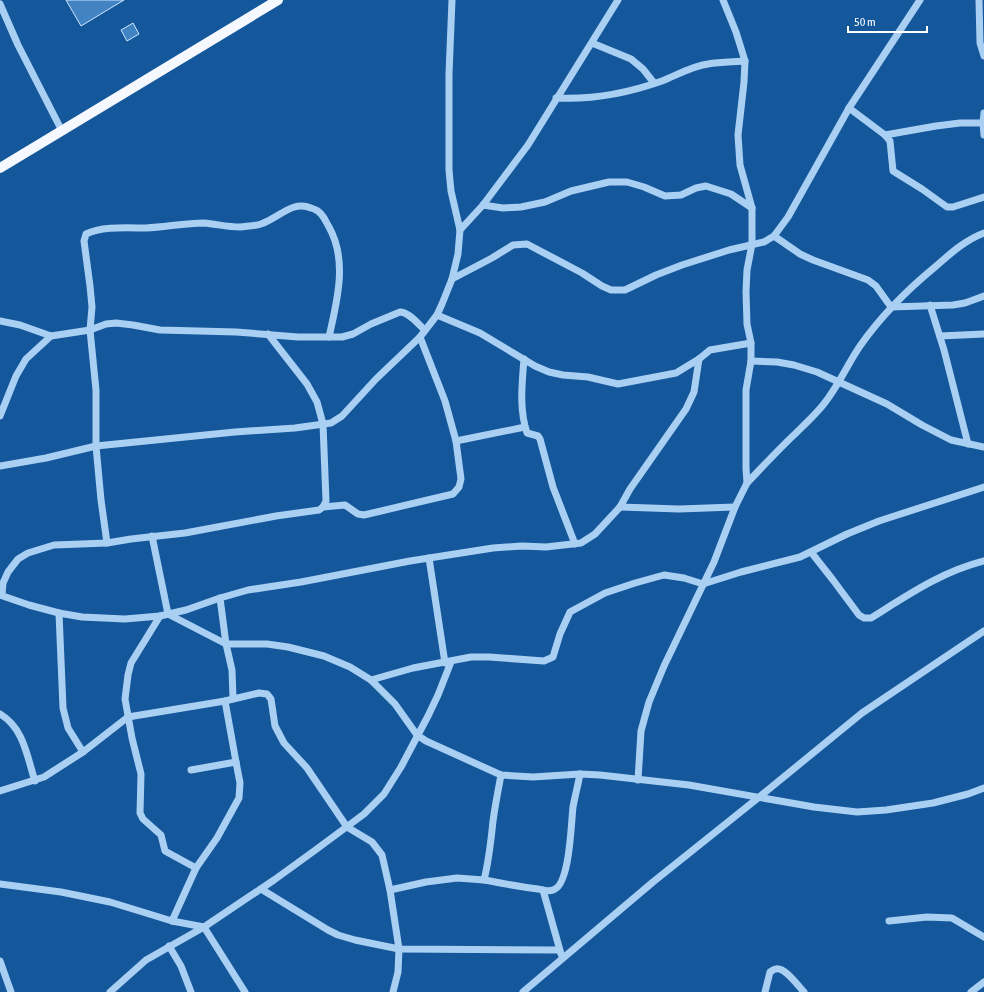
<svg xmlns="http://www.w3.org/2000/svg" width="984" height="992" font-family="'Asap Condensed',sans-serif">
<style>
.building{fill:#4283c3;stroke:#d1e7fd}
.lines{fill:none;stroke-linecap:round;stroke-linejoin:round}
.minor{stroke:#a9cff3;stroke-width:7}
.major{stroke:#f5f9ff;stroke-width:10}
</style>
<rect width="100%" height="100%" fill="#14579a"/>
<g class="building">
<path d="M66,0h58l-43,26z"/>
<path d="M133,23l6,11 -12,7 -6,-11z"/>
</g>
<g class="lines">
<g class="minor">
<path d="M979,0l1,43 4,13"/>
<path d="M0,4l18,41 44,86"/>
<path d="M592,43l39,16 12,10 11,14"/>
<path d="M556,98c36,2 72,-5 106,-17 15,-6 30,-15 46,-17 12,-2 25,-2 37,-3"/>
<path d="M849,108l71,-108"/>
<path d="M984,113l-1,10 1,12"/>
<path d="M885,135l51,-9 24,-3h23"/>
<path d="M483,205l20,3 18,-1 24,-5 26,-11 38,-9h18l17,5 21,9 16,-1 15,-7 10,-2 25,8 21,14"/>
<path d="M460,230l23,-25 45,-60 90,-145"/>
<path d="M774,236l26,18 13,6 55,20 8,6 15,21"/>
<path d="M452,279l40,-21 21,-13 14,-1 55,29 20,13 9,4h14l31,-15 26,-10 47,-15 35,-8 10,-6 14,-19 61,-109 36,27 5,6 3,30 29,18 25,18h6l31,-10"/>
<path d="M930,305l14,45 24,94"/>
<path d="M891,307l62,-2 12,-2 19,-7"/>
<path d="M437,315l43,18 55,33 14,6 14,3 25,2 30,7 58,-11 23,-14 11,-9 41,-7"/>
<path d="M0,321l20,4 31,11 39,-6 16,-6 10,-1 17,2 27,5 76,2 62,5h44l11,-3 18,-10 29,-12c9,0 18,12 25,18"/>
<path d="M940,336l44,-2"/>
<path d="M420,337l25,64 11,40 69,-14"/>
<path d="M524,359c-2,25 -5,50 3,74l11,3 2,3 13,48 22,57"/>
<path d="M751,361l26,1 17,3 23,7 70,32 35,21 29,15 33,7"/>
<path d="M0,416l16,-40 10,-17 25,-23"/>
<path d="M0,466l46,-8 50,-12 139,-14 60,-4 36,-5 11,-7 34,-37 44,-42 17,-22 5,-11 10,-25 6,-25 2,-24 -9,-39 -2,-21v-96l3,-74"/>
<path d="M747,483c16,-17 32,-34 49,-50 9,-9 19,-18 27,-28 15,-18 24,-40 37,-59 21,-30 47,-56 75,-79 15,-13 30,-27 49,-34"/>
<path d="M323,507l22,-2 13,9 6,1 89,-21 6,-7 2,-8 -5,-38"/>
<path d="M620,507l59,2 56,-2"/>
<path d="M152,536l16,78 58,30h41l21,3 36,9 26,11 21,13 24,24 22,31 9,6 75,34 32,2 47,-3 20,1 89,10 125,22 43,5 29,-2 47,-7 35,-9 16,-6"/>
<path d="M107,543l-6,-43 -5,-54v-56l-6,-60 2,-23 -2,-21 -6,-45 2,-7c16,-8 42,-6 60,-6 20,-1 39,-5 58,-5 12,1 24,4 36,4 8,-1 15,-1 21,-3 18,-6 31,-24 50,-16 3,1 6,2 8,4 5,4 7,10 10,15 19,34 8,74 0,110"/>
<path d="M811,552l22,28 26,35 5,3h7c37,-23 70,-46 113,-57"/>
<path d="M429,558l16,105"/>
<path d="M0,595l29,10 30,8 23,4 43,2 35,-3 26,-6 34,-12 28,-8 53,-8 109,-21 83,-13 29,-2 24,1 35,-4 14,-9 25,-27 10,-18 56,-80 8,-17 5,-33"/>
<path d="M2,595l1,-12 5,-11 10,-13 10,-6 26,-8 53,-2 24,-4 54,-6 91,-17 43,-6 4,-3 3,-6 -3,-77 -6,-22 -10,-18 -39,-50"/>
<path d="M220,598l6,46 6,26 1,28"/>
<path d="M59,613l4,95 5,20 15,24"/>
<path d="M160,616l-29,47 -3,12 -3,24 7,39 9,36 -1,39 3,6 18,16 4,16 31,17"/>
<path d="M371,680l42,-12 58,-11h18l55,4 9,-4 7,-23 10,-22 35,-19 30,-10 29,-8 20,3 19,6 38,-12 59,-15 47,-23 32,-13 105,-34"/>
<path d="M0,714c24,14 27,43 35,67"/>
<path d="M191,770l45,-8 -11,-61"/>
<path d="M638,780l3,-49 8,-29 15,-36 50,-104 21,-55 12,-24 -1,-15v-78l5,-29v-18l-4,-19 -1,-32 1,-22 5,-26v-36l-12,-43 -2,-30 6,-53 1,-21 -9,-29 -13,-32"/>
<path d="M0,791l44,-14 39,-25 45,-35 97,-16 34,-8 8,1 4,5 4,27 9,17 23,25 40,59 25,15 10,13 8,35 9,59 -1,23 -5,20"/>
<path d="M484,880c18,3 35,7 54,9 4,1 11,3 15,1 17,-4 18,-67 20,-83 2,-11 5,-22 7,-33"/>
<path d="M0,884l61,8 49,10 62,19 32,6 70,-47 40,-29 50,-37 20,-20 17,-27 27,-51 10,-21 13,-33"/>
<path d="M261,889l67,41 10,5 17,5 44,9 160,1"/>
<path d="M390,890l36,-8 31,-4 27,2c5,-20 7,-39 9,-59 2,-15 5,-30 8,-46"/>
<path d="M543,890l18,64"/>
<path d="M172,921l24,-53 21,-30 22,-40 1,-15 -4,-21"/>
<path d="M889,921l38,-4 25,1 32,19"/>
<path d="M169,946l12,20 10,26"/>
<path d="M0,961l11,31"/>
<path d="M110,992l36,-32 58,-33 41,65"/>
<path d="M523,992l130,-110 105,-84 104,-85 122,-82"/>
<path d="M765,992l5,-20c2,-1 4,-3 6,-3 9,-2 22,17 28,23"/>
<path d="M971,992l13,-10"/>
</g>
<path class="major" d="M0,168l278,-168"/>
</g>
<path d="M848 26v6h79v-6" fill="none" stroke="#ffffff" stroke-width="2"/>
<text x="854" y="26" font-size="12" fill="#ffffff" stroke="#14579a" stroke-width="3" paint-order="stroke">50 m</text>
</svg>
